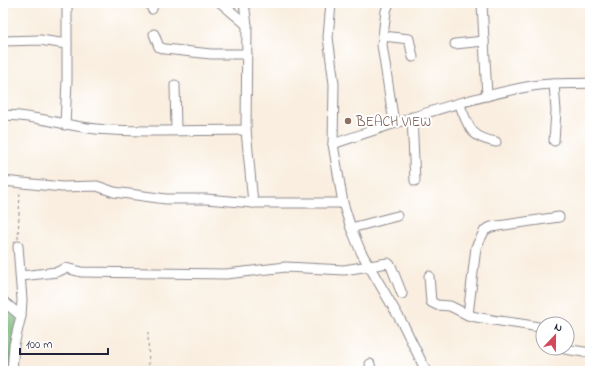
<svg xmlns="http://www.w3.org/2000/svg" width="593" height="374" font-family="'Indie Flower',sans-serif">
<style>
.forest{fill:#77b676;stroke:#4c6c58}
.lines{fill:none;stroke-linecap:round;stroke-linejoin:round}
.minor-casing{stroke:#8e888d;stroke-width:11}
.path{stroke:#8e888d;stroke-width:1;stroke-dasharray:3 3;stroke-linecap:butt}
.minor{stroke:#fff;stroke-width:9}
.education-dot{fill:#8d6e63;stroke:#fff;stroke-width:1.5}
.labels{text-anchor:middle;stroke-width:4;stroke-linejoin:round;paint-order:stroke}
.education-label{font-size:14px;fill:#785e54;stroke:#fff;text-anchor:start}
</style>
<rect width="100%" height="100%" fill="#fff"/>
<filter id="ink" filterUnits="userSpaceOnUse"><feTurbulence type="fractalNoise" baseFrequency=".025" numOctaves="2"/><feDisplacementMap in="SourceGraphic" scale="8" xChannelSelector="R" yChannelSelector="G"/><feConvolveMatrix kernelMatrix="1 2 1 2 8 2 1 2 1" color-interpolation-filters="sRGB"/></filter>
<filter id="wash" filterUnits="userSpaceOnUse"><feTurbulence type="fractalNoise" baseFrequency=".012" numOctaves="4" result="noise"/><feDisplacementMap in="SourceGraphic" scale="16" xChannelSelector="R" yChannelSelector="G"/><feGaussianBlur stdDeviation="0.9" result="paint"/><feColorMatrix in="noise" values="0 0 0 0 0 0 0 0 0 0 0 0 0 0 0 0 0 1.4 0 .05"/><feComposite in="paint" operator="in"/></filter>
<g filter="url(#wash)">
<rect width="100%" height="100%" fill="#f9eedf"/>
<path class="forest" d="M3,304l15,13 -8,54h-7z"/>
</g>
<g filter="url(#ink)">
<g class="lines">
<g class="minor-casing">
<g id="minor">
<path d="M221,3l26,22"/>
<path d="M244,3l3,22 -1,105 7,73"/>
<path d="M331,3l-3,34 6,47 -1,60 10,59 8,25 10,24 43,74 22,45"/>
<path d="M389,3l-3,8 -4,34 12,78"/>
<path d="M482,3l5,93"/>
<path d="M152,9l1,-6"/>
<path d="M154,34l5,13 6,2 46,5h36"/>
<path d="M383,36l26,3 4,18"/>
<path d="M3,41l37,-1 27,4"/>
<path d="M455,44l29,-3"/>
<path d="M554,84l2,27 -2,30"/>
<path d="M175,85l1,45"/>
<path d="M459,103c10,24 10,34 37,39"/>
<path d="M3,115c32,0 62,11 93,14 50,4 100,1 150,1"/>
<path d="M412,117l3,64"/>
<path d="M65,125l2,-45v-77"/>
<path d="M333,144c66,-22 131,-46 199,-58 19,-3 39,-2 58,-3"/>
<path d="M3,181l59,6 35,-1 17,6 52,7h40l47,4h90"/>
<path d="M351,228l46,-12"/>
<path d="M21,276l36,-4 9,-4 15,4 145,2 60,-7 58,3 44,-7 3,3 11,28"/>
<path d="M429,276l2,26 6,3 13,1 18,9 8,-68 9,-17 6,-3 68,-10"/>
<path d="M3,301l18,15"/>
<path d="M468,315c25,7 50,7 75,13"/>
<path d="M559,348l31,5"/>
<path d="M370,364l1,7"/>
<path d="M12,371l2,-26 7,-29 1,-16 -4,-54"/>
</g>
</g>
<g class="path">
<path d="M18,239l2,-48"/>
<path d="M148,332l1,39"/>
</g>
<use href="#minor" class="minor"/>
</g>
</g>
<circle class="education-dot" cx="348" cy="121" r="4"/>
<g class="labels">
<g class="education-label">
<text x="356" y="126">BEACH VIEW</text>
</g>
</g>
<rect width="593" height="374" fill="none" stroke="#fff" stroke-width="16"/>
<g transform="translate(555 336) rotate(22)"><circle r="19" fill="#ffffff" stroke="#a7a7b1"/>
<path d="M0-3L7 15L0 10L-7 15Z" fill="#d1495b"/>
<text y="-6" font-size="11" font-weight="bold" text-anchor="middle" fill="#22223b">N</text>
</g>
<path d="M20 348v6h88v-6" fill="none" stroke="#22223b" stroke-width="2"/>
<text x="26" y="348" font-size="12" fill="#22223b" stroke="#ffffff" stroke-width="3" paint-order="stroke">100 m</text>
</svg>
